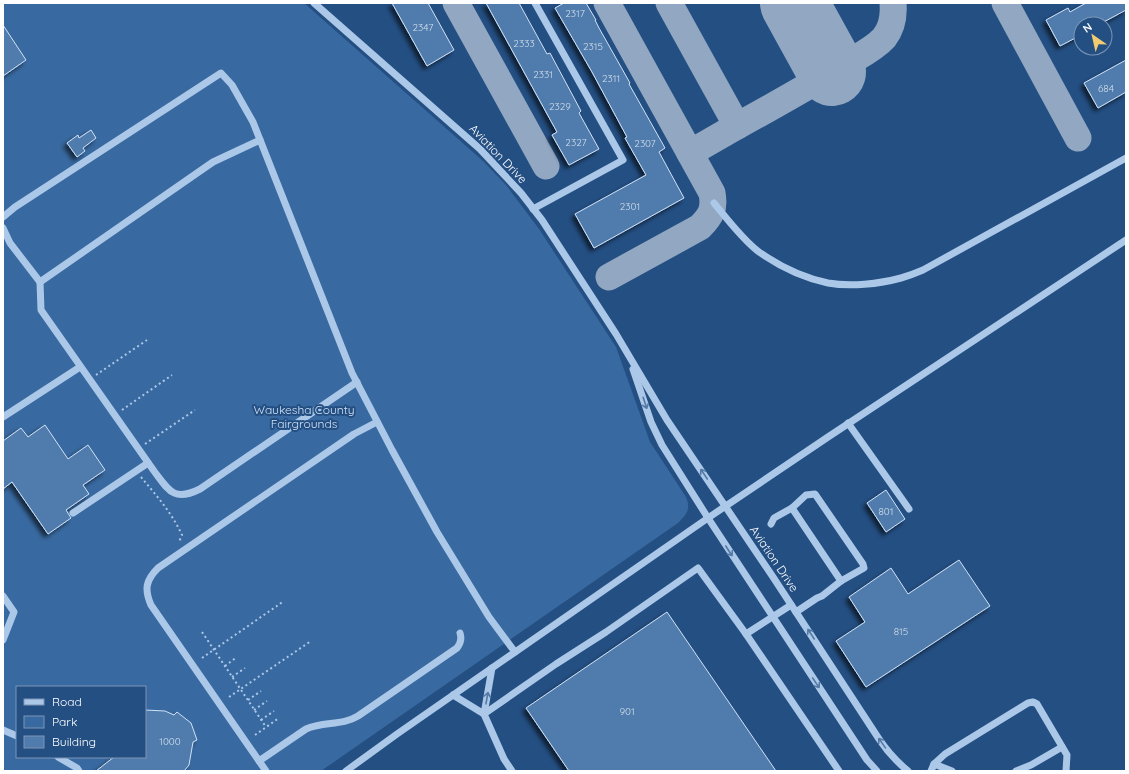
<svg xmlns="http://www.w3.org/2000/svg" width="1129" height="774" font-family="Quicksand,sans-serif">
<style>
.green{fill:#3869a0;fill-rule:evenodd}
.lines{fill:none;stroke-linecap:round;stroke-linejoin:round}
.taxiway{stroke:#92a7c1;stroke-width:27}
.runway{stroke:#92a7c1;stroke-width:68}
.building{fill:#507bad;stroke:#d0e2f6;filter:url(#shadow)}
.path{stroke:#acc8e8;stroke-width:2;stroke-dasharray:2 3;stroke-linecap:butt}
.minor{stroke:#acc8e8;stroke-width:7}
.oneway{stroke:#5479a6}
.labels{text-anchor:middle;stroke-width:4;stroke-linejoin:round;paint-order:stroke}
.number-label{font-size:10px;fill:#d3deea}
.street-label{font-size:12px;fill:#fff;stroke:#244f83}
.park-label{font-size:12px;fill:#d0e2f6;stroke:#244f83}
</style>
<defs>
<filter id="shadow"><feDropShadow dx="-3.5" dy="3.5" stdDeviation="2" flood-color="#0009"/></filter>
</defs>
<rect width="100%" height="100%" fill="#244f83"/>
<path class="green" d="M3,3h301l179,158 23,24 33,44 77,118 34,95 36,55c5,12 1,17 -8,26l-357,248h-318zM17,687h128v70h-128z"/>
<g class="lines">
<g class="taxiway">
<path d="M456,3l90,163"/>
<path d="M607,3l105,190c3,16 -1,23 -12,34l-91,50"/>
<path d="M669,3l68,123c37,-20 73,-41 109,-62 13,-8 28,-15 38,-26 8,-10 10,-23 9,-35"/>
<path d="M1005,3l73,135"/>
<path d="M690,153l47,-27"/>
</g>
<path class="runway" d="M794,3l38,69"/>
</g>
<g class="building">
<path d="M392,3h36l26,47 -27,16z"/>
<path d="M486,3h33l28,51 3,-1 31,58 -2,2 20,36 -30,16 -17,-30 5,-3z"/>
<path d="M564,3h22l10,17h-1l4,8 31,55 -1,1 36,64 -6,4 25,46 -90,50 -19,-34 71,-39 -21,-37 2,-1 -35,-65 -37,-64z"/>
<path d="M1086,3h40v7l-26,14h-19v11l-21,11 -14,-26 22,-12 2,4z"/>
<path d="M3,25l23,35 -23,16z"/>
<path d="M1126,60v32l-28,16 -14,-25z"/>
<path d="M91,130l5,8 -13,10 2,3 -8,6 -10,-14 11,-8 1,3z"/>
<path d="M45,425l23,34 20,-14 17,25 -22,15 6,9 -23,16 5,8 -23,16 -36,-52 -9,7v-48l18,-13 7,9z"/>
<path d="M886,490l19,29 -19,13 -19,-29z"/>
<path d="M959,560l31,46 -124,81 -30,-46 29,-19 -16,-25 42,-29 17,26z"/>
<path d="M667,612l109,159h-207l-43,-63z"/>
<path d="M145,710l20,1 9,4 3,-3 14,11 6,17 -4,2 -4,23 -5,6h-88l18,-14h31z"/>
</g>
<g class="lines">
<g class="path">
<path d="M96,375l51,-35"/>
<path d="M122,410l50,-35"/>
<path d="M145,444l50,-34"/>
<path d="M141,477c15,18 31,36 41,58l-3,7"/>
<path d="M202,632l64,95"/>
<path d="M202,658l82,-57"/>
<path d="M225,666l12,-9"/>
<path d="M232,677l13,-9"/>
<path d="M229,697l82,-56"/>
<path d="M248,700l13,-9"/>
<path d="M254,710l13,-9"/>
<path d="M261,720l13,-9"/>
<path d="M255,735l24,-17"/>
</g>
<g class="minor">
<path d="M314,3l166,146 41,44 21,27 74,114 51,86 106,157 106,162c8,12 18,23 29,32"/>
<path d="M260,140l-47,22 -173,120 1,28 113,161c15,20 20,31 46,18l157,-107"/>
<path d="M714,203c13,16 29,37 45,49 20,14 45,26 69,31 22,4 51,1 73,-5 7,-2 15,-5 22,-8l203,-112"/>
<path d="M533,209l90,-49 -88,-157"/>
<path d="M3,217l12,-10 206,-134 11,12 21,37 99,251 40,77 45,82 52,85 26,35"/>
<path d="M3,228l7,15 30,39"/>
<path d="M633,369l18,53 11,23 46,73 159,242 10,11"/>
<path d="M3,417l77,-50"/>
<path d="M848,423l61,86"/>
<path d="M792,508l49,73"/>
<path d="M73,513l75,-50"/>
<path d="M771,524l3,-6 18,-10 14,-13 9,-1 48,70 1,4 -23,13 -19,15 -5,2 -21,14"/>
<path d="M3,596l11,16 -11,28"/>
<path d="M746,634l45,-29"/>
<path d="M453,695l31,19 8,-46"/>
<path d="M3,730l14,6"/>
<path d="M58,757l19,11 2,3"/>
<path d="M259,761l47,-32c17,-8 36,-3 52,-13l99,-68c4,-5 5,-9 3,-15"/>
<path d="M934,764l18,7"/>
<path d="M266,771l-115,-166c-7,-16 -5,-25 7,-37l196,-134 23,-12"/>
<path d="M346,771l51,-37 311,-216 120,-81 298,-197"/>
<path d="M512,771l-8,-12 -20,-45 72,-50 50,-32 92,-64 48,66 93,137"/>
<path d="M931,771l3,-7 11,-10 83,-51 5,-1 4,2 30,51 -1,16"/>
<path d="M1016,771l15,-6 31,-18"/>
</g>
</g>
<defs><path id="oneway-shaft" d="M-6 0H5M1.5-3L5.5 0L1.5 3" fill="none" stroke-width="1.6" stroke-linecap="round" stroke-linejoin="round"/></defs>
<g class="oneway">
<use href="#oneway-shaft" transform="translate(645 403) rotate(72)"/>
<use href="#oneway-shaft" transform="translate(704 474) rotate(-124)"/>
<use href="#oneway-shaft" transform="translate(729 551) rotate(57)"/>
<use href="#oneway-shaft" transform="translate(811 634) rotate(-123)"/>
<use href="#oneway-shaft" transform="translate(816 683) rotate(56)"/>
<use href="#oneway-shaft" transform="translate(487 698) rotate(-80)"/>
<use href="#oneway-shaft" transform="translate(882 743) rotate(-125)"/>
</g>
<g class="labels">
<g class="number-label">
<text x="575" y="17">2317</text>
<text x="423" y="31">2347</text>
<text x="524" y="47">2333</text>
<text x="593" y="50">2315</text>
<text x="543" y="78">2331</text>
<text x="611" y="82">2311</text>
<text x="1106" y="92">684</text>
<text x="560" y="110">2329</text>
<text x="576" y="146">2327</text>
<text x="645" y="147">2307</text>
<text x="630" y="210">2301</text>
<text x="886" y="515">801</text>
<text x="901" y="635">815</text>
<text x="627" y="715">901</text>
<text x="170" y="745">1000</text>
</g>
<g class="street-label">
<text transform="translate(498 154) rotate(46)" y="4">Aviation Drive</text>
<text transform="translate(774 559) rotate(56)" y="4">Aviation Drive</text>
</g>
<g class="park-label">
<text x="304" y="414">Waukesha County<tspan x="304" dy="14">Fairgrounds</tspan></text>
</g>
</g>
<rect width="1129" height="774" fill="none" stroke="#ffffff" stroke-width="8"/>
<rect x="16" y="686" width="130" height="72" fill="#244f83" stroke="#7c95b5"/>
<rect x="24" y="699" width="20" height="6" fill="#acc8e8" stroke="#7c95b5"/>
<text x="52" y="706" font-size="12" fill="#ffffff">Road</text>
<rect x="24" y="716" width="20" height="12" fill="#3869a0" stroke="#7c95b5"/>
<text x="52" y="726" font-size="12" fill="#ffffff">Park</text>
<rect x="24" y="736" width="20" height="12" fill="#507bad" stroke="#7c95b5"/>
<text x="52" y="746" font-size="12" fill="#ffffff">Building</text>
<g transform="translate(1093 36) rotate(326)"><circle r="19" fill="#244f83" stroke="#7c95b5"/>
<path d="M0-3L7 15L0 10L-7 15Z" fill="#f2ca70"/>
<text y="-6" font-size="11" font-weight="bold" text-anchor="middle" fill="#ffffff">N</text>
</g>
</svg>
